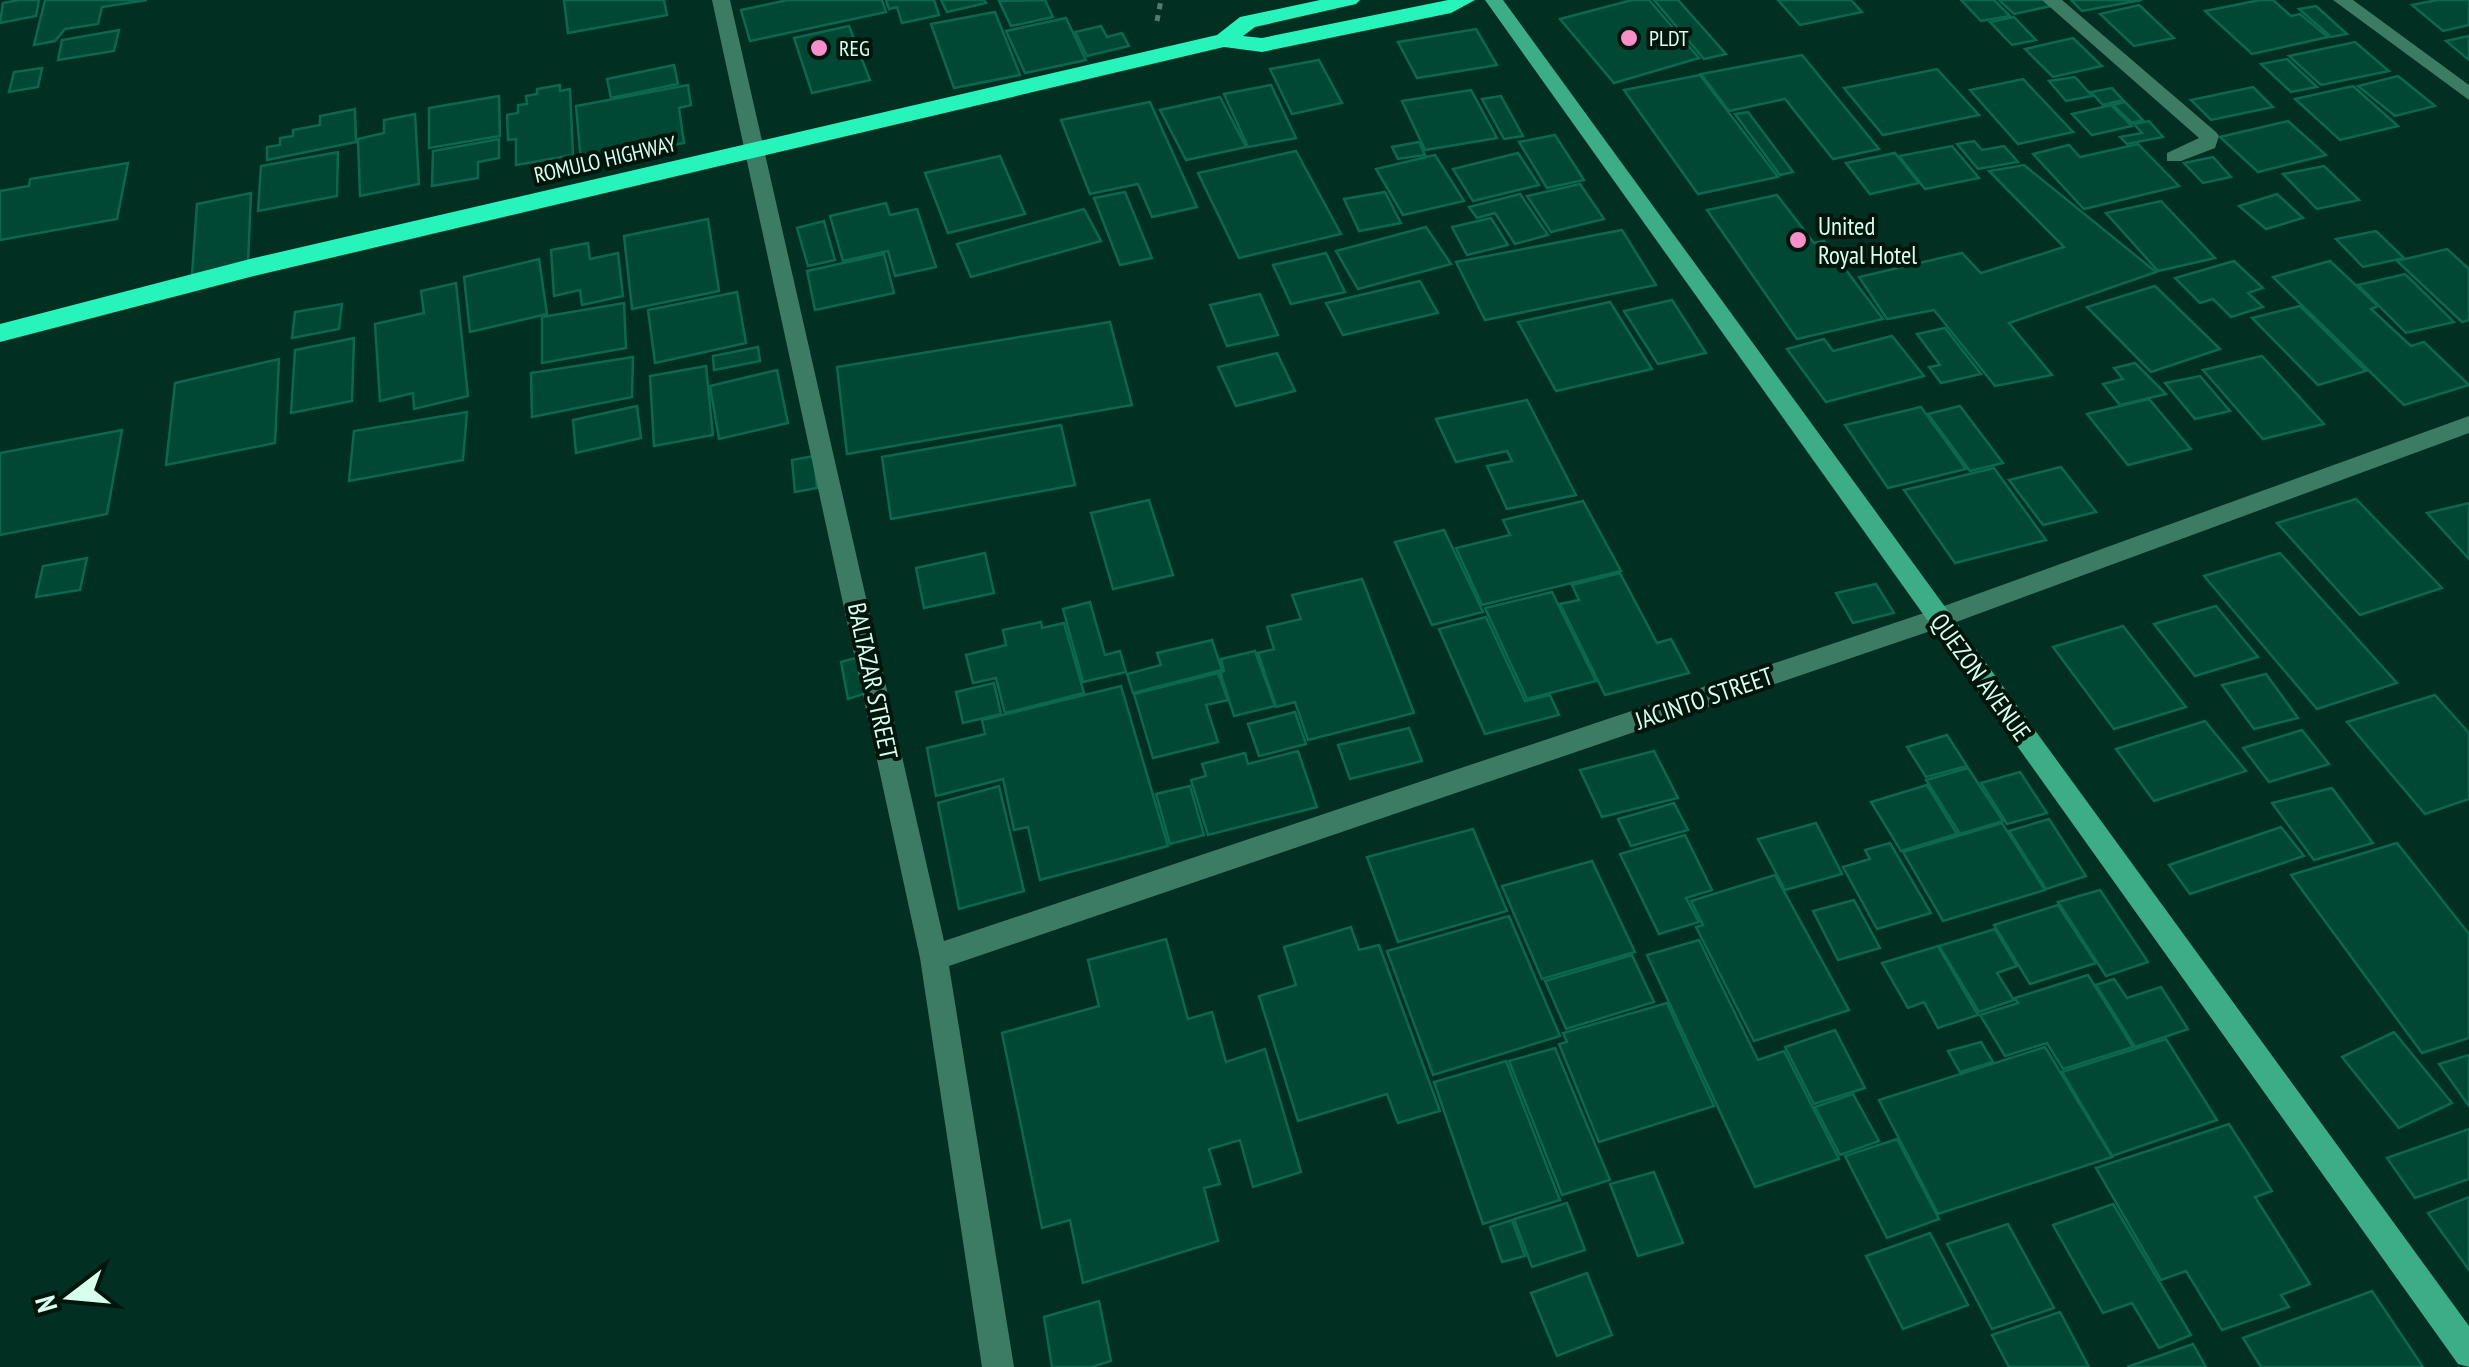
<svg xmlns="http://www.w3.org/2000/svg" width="2469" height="1367" font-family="'PT Sans Narrow',sans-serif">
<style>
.building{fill:#004834;stroke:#0b684e;stroke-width:2.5}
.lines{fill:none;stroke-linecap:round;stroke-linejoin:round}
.path{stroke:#507c6d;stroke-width:5;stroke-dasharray:6 6;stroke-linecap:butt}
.street{fill:#3c7c65;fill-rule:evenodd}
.secondary{fill:#3dad87;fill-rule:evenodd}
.highway{fill:#27f4bb;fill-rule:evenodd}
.poi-dot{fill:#f98fc9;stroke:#00150c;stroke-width:4}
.labels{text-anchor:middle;stroke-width:8;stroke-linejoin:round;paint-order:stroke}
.far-poi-label{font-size:22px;fill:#d8ffee;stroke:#00150c;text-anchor:start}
.far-street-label{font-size:22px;fill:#d8ffee;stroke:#00150c}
.poi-label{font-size:25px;fill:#d8ffee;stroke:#00150c;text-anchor:start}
.street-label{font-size:25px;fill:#d8ffee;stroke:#00150c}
</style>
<rect width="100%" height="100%" fill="#012f21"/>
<g class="building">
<path d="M19,0h20l-3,16 -36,7 3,-20z"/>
<path d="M45,0h102l-45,7 -4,17 -33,5 -10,12 -21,4z"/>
<path d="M564,0h100l3,15 -99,18z"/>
<path d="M788,0h94l4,12 -136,29 -9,-31z"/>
<path d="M886,0h48l5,15 -37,8 -5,-16 -8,2z"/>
<path d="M941,0h43l2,3 -39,9z"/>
<path d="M1045,0l8,17 -42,9 -12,-25z"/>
<path d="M1632,0h17l50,58 -85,25 -54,-64z"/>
<path d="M1654,0h24l48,54 -22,5z"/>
<path d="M1778,0h73l11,12 -62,13z"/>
<path d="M1961,0h33l16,16 -29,5z"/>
<path d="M1999,0h45l7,6 -37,8z"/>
<path d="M2071,0h71l-60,11z"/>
<path d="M2260,0h13l18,16 9,-2 28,23 -76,17 -47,-43z"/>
<path d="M2437,0h32v25l-26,6 -31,-26z"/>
<path d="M2139,5l35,33 -40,8 -34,-32z"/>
<path d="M2316,6l31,28 -16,3 -32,-28z"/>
<path d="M995,12l25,63 -66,13 -23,-64z"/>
<path d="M2014,17l22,23 -24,5 -22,-23z"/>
<path d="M1066,18l20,42 -61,13 -19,-42z"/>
<path d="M849,26l21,54 -58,13 -18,-55z"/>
<path d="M1101,26l6,11 15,-4 7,13 -42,10 -12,-24z"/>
<path d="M1476,29l21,36 -80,13 -19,-36z"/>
<path d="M119,30l-5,21 -56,9 4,-20z"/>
<path d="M2469,36v24l-23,-19z"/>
<path d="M2073,38l29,28 -49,11 -28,-28z"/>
<path d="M2355,42l34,29 -68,14 -32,-29z"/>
<path d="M1802,55l77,94 -46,10 -48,-60 -56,12 -28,-37z"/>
<path d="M2287,59l30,28 -26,5 -30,-28z"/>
<path d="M1319,60l23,43 -50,11 -22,-45z"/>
<path d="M674,65l4,19 -67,14 -4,-19z"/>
<path d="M42,68l-4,19 -29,5 5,-20z"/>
<path d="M1937,69l42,46 -96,20 -39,-47z"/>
<path d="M1700,75l78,102 -80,17 -74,-104z"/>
<path d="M2398,76l37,30 -40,10 -37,-30z"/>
<path d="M2075,77l17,19 -26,5 -17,-20z"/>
<path d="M2023,79l50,53 -55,12 -48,-54z"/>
<path d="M560,85v6l10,-2 3,66 -57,10v-26l-8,1 -1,-25 11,-2v-8l9,-1 -1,-8 11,-2v-5z"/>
<path d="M688,85l3,20 -12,3 5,35 -103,19 -5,-56z"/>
<path d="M1271,85l25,53 -48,9 -24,-53z"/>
<path d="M2353,86l45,40 -58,14 -45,-41z"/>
<path d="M2253,87l20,20 -62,13 -20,-20z"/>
<path d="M2112,88l11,12 -20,5 -12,-13z"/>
<path d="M1471,90l26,48 -72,12 -23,-49z"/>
<path d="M499,96l1,40 -71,12v-40z"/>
<path d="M1501,96l22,40 -19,3 -22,-40z"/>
<path d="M1220,97l26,50 -60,13 -26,-50z"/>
<path d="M1150,102l47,105 -45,10 -14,-33 -48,10 -29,-74z"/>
<path d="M2125,102l18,18 -11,3 -19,-18z"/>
<path d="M2111,105l21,21 -40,9 -20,-21z"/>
<path d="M355,109l1,33 -89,18v-13l13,-2v-7l13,-2v-6l27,-5v-9z"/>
<path d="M1748,112l45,60 -13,3 -45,-61z"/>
<path d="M415,114l4,70 -59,12 -2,-57 26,-6v-13z"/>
<path d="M2149,121l14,16 -36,7 -7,-7 22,-4 -8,-9z"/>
<path d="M2288,121l38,34 -68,17 -38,-35z"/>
<path d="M1555,135l29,45 -37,8 -28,-46z"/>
<path d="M499,139v19l-21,4v16l-46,8 1,-35z"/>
<path d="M1974,141l8,9 22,-4 14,16 -40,7 -21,-25z"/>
<path d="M1419,142l6,13 -27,4 -6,-12z"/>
<path d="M2138,144l41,42 -95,23 -51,-55 36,-9 11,12z"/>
<path d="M1952,146l27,32 -54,11 -26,-33z"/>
<path d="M1296,151l45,83 -102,24 -41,-85z"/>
<path d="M338,152l-1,44 -79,15 3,-45z"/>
<path d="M1518,153l21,32 -66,16 -20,-32z"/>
<path d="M1895,153l24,30 -49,11 -24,-31z"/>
<path d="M1435,155l29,46 -61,14 -27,-46z"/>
<path d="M1000,156l25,58 -77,19 -23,-60z"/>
<path d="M2213,157l18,20 -28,6 -19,-20z"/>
<path d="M128,163l-11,56 -117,21v-49l29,-5 1,-7z"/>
<path d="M2024,165l132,107 -147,51 43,52 -57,11 -61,-76 -47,9 -28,-42 103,-24 19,20 83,-26 -75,-76z"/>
<path d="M2324,166l35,34 -42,9 -34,-35z"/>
<path d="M1580,184l24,35 -53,13 -24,-36z"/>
<path d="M1125,192l27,66 -32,7 -26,-67z"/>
<path d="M1385,192l16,31 -42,8 -15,-32z"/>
<path d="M251,193l-3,70 -56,12 5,-71z"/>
<path d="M1520,194l28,41 -33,9 -20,-31 -18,5 -8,-11z"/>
<path d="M2277,194l26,24 -37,11 -27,-23z"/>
<path d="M1777,195l37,48 10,-2 59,78 -86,20 -90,-129z"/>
<path d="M2161,201l54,57 -57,13 -52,-58z"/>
<path d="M886,203l4,12 27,-6 19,58 -41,9 -7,-25 -45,10 -13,-45z"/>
<path d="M1084,209l17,32 -130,36 -14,-33z"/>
<path d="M1491,218l17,27 -41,10 -15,-28z"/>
<path d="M708,219l11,72 -87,18 -8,-73z"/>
<path d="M824,221l11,39 -27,6 -11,-38z"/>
<path d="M1426,227l25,37 -93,25 -22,-38z"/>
<path d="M1622,230l34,55 -171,35 -29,-58z"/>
<path d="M2376,231l28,27 -41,9 -27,-28z"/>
<path d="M588,243l2,16 28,-6 5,43 -41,9 -2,-15 -26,6 -3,-46z"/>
<path d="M2447,249l22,20v51l-7,2 -65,-61z"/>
<path d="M1326,253l19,39 -54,12 -18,-39z"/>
<path d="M884,254l10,39 -79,17 -8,-39z"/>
<path d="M539,259l8,55 -77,18 -6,-55z"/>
<path d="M2234,261l29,27 -15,5 15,14 -32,10 -18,-18 -13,4 -25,-25z"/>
<path d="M2330,261l48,45 -7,3 40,37 13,-4 45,43 -65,20 -131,-128z"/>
<path d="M2405,274l49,48 -48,11 -48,-48z"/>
<path d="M1420,281l18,32 -95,22 -17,-32z"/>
<path d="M456,283l12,113 -54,13 -1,-16 -33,8 -5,-77 49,-11 -3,-22z"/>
<path d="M2155,286l65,63 -69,23 -64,-65z"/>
<path d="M737,292l9,51 -91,20 -7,-53z"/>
<path d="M1260,294l18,41 -51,11 -17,-41z"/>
<path d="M1672,300l34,53 -48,11 -34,-53z"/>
<path d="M1610,302l42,67 -96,22 -38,-69z"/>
<path d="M624,303l2,45 -84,15v-46z"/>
<path d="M342,304l-3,25 -47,9 3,-26z"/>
<path d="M2300,306l66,65 -48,14 -66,-67z"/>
<path d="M1110,322l22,83 -285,49 -10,-87z"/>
<path d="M1945,328l36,46 -40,9 -12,-16 11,-2 -23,-31z"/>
<path d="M1892,336l32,40 -98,26 -39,-53 37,-10 9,12z"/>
<path d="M354,338l-2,63 -61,12 4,-63z"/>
<path d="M758,347l2,14 -46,9 -1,-14z"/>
<path d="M1277,353l18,38 -59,15 -18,-39z"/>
<path d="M2262,356l62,68 -61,15 -60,-69z"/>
<path d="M633,357l-1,40 -100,20 -1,-44z"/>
<path d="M279,359l-4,84 -109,22 9,-82z"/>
<path d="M2135,363l31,31 -46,11 -17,-21 20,-5 -9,-11z"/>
<path d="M706,366l7,69 -59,11 -4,-70z"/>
<path d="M777,370l11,53 -69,16 -9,-53z"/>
<path d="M2200,376l30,35 -35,8 -30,-36z"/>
<path d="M2149,399l42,50 -63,16 -41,-51z"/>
<path d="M1527,400l49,95 -69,14 -20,-43 25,-5 -5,-10 -51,11 -20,-43z"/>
<path d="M637,406l4,32 -65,15 -3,-33z"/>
<path d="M1960,406l43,57 -33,8 -42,-57z"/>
<path d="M1921,407l45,62 -78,19 -43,-63z"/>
<path d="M467,412l-4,48 -114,21 5,-50z"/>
<path d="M1061,425l14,60 -184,34 -9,-62z"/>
<path d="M122,430l-15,84 -107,21v-82z"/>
<path d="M814,456l3,32 -22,4 -3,-32z"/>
<path d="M2061,467l35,45 -53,13 -34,-45z"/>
<path d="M1994,468l52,72 -91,23 -51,-73z"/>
<path d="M2356,499l86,89 -82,27 -83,-92z"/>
<path d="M1149,500l24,75 -60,14 -22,-76z"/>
<path d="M1583,501l38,70 -139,34 -26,-57 54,-13 -7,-15z"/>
<path d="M2469,503v56l-42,-46z"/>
<path d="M1444,530l39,82 -51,13 -37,-83z"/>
<path d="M985,553l9,40 -70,15 -8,-40z"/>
<path d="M2280,553l117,130 -80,26 -113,-133z"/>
<path d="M87,558l-7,32 -44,7 7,-31z"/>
<path d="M1620,573l37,70 14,-4 18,34 -84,22 -45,-91 19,-4 -7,-15z"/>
<path d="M1362,579l52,134 -106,27 -13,-38 -19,5 -18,-54 16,-4 -7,-22 34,-8 -9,-24z"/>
<path d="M1876,584l18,29 -41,10 -17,-30z"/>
<path d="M1552,592l44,89 -69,18 -42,-91z"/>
<path d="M1090,602l15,53 15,-4 6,21 -43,10 -20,-73z"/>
<path d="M2216,606l42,51 -63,19 -41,-52z"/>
<path d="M1486,617l39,84 25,-6 9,20 -74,19 -46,-105z"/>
<path d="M1041,622l1,6 22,-5 20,70 -79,20 -9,-35 -23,5 -7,-28 40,-10 -3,-15z"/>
<path d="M2123,626l63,81 -72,22 -61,-82z"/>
<path d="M1212,640l10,30 -89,23 -6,-19 34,-9 -4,-12z"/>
<path d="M1255,651l20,55 -41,10 -14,-44 4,-1 -3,-12z"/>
<path d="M859,657l8,36 -19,6 -7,-37z"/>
<path d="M1218,673l10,27 -22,5 12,37 -65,16 -19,-64z"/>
<path d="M2266,674l32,44 -44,11 -32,-44z"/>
<path d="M994,683l7,31 -38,9 -7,-31z"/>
<path d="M1121,686l47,160 -128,34 -12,-53 -14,3 -11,-51 -67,17 -9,-48 58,-14 -3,-14z"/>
<path d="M2435,695l34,38v66l-44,15 -78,-92z"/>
<path d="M1295,712l11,32 -47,12 -11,-32z"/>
<path d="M2205,721l41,50 -92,30 -38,-52z"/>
<path d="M1409,728l13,33 -72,18 -12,-34z"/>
<path d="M2302,730l27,34 -60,18 -26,-34z"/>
<path d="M1947,735l20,31 -41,11 -19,-30z"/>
<path d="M1298,751l19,56 -109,28 -17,-55 15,-4 -4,-12 43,-11 3,11z"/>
<path d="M1654,751l24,47 -76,19 -22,-47z"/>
<path d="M1968,768l35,53 -43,13 -34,-54z"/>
<path d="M2020,772l27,41 -40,11 -26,-41z"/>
<path d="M1927,785l30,49 -56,17 -30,-49z"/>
<path d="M999,786l25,105 -65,18 -21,-106z"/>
<path d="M1190,786l14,49 -34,9 -14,-50z"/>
<path d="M2332,788l41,55 -59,17 -42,-57z"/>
<path d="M1674,803l14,27 -57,16 -13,-27z"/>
<path d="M2049,819l37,57 -40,13 -37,-58z"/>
<path d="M1816,823l26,51 -57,16 -27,-51z"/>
<path d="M2002,823l43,67 -102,31 -40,-69z"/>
<path d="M2281,827l23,29 -114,38 -21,-29z"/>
<path d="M1473,829l34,82 -109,31 -31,-85z"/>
<path d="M1685,835l27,55 -26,8 13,24 -40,12 -39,-80z"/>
<path d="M1890,843l41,70 -54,16 -34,-62 27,-8 -5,-9z"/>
<path d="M2397,843l72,91v104l-47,15 -131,-178z"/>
<path d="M1592,861l43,91 -93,27 -40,-93z"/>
<path d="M1775,875l74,135 -95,31 -58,-114 7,-2 -12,-24z"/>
<path d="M2100,890l48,72 -42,14 -48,-74z"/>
<path d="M1854,900l26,48 -42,12 -25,-49z"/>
<path d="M2058,905l38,58 -66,21 -36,-59z"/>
<path d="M1509,916l51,120 -127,39 -46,-124z"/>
<path d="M1351,927l8,23 20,-5 61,166 -42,12 -11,-29 -89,27 -39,-125 37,-11 -12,-38z"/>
<path d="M1995,929l22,37 -20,7 17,27 -35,12 -40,-66z"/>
<path d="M1166,939l22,80 24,-7 14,50 39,-13 36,123 -48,15 -13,-47 -31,9 11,35 -16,4 14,53 -135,42 -13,-63 -28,8 -40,-195 97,-27 -11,-46z"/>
<path d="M1699,940l59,120 26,-9 55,108 -84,28 -108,-232z"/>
<path d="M1938,946l40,69 -40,13 -14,-26 -16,6 -26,-45z"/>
<path d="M1632,955l22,47 -88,27 -21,-48z"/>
<path d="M2088,975l45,72 -70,22 -16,-26 -42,13 -25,-41 38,-12 -3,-5z"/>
<path d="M2114,979l13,19 34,-11 27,42 -53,18 -39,-62z"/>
<path d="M1667,1003l47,103 -115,36 -40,-98 8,-2 -4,-9z"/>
<path d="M1835,1030l30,58 -51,16 -29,-57z"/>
<path d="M2394,1032l58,71 -53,25 -57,-71z"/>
<path d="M2166,1039l51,81 -105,36 -50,-84z"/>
<path d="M1981,1042l12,20 -33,10 -12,-21z"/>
<path d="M2045,1047l67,110 -174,57 -59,-114z"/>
<path d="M1555,1048l55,132 -48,15 -53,-134z"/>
<path d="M2469,1055v51l-30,-42z"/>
<path d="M1506,1061l54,139 -77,24 -49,-142z"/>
<path d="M1853,1094l26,47 -39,14 -25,-48z"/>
<path d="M2229,1124l43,67 -17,6 55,87 -29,11 8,12 -67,23 -36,-59 -25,9 -65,-112z"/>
<path d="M2469,1129v50l-54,19 -28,-40z"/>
<path d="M1897,1139l42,80 -52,19 -42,-82z"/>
<path d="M1654,1172l29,71 -45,13 -28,-72z"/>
<path d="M2469,1197v73l-41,-57z"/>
<path d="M1567,1203l18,47 -53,17 -18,-48z"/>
<path d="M2113,1204l78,131 -32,13 -27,-45 -29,10 -50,-88z"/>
<path d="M1512,1220l13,36 -23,6 -12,-35z"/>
<path d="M2008,1224l46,84 -62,21 -45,-85z"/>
<path d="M1930,1233l38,72 -65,24 -37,-73z"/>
<path d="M1587,1273l25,62 -55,21 -26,-63z"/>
<path d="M2372,1291l51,76h-162l-18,-29z"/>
<path d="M1099,1301l12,60 -19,6h-40l-8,-50z"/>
<path d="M2060,1312l29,55h-80l-17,-32z"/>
<path d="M2193,1344l13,23h-79z"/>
</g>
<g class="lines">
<path class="path" d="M1157,21l4,-21"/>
<g class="street">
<path d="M712,0h18l214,941 989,-331 536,-194v17l-521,192 -999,341 65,401h-32l-62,-409z"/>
<path d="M2042,0h20l154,132 3,4 -4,12 -34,13h-14v-8l32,-15z"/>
<path d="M2333,0h20l116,85v15z"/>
</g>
<path class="secondary" d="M1485,0h18l966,1326v41l-11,-3z"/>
<path class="highway" d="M1320,0h40l-4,4 -101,23 -12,9 19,2 186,-38h27l-24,13 -189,39 -38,-5 -974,230 -250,65v-18l250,-65 967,-224 23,-18z"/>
</g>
<g class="poi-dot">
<circle cx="1629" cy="38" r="10"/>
<circle cx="819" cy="48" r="10"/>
<circle cx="1798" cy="240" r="10"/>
</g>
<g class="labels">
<g class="far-poi-label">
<text x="1649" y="46">PLDT</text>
<text x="839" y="56">REG</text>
</g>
<g class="far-street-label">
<text transform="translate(605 159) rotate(-13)" y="8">ROMULO HIGHWAY</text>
</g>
<g class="poi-label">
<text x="1818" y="235">United<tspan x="1818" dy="29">Royal Hotel</tspan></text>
</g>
<g class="street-label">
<text transform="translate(1981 677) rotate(54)" y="9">QUEZON AVENUE</text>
<text transform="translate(873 681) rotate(78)" y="9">BALTAZAR STREET</text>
<text transform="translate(1704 698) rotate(-19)" y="9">JACINTO STREET</text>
</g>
</g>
<g transform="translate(70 1297) rotate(254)" stroke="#00150c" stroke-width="8" paint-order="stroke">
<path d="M0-8L18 38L0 25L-18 38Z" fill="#d8ffee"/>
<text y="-15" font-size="28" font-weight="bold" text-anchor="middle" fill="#d8ffee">N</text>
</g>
</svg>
